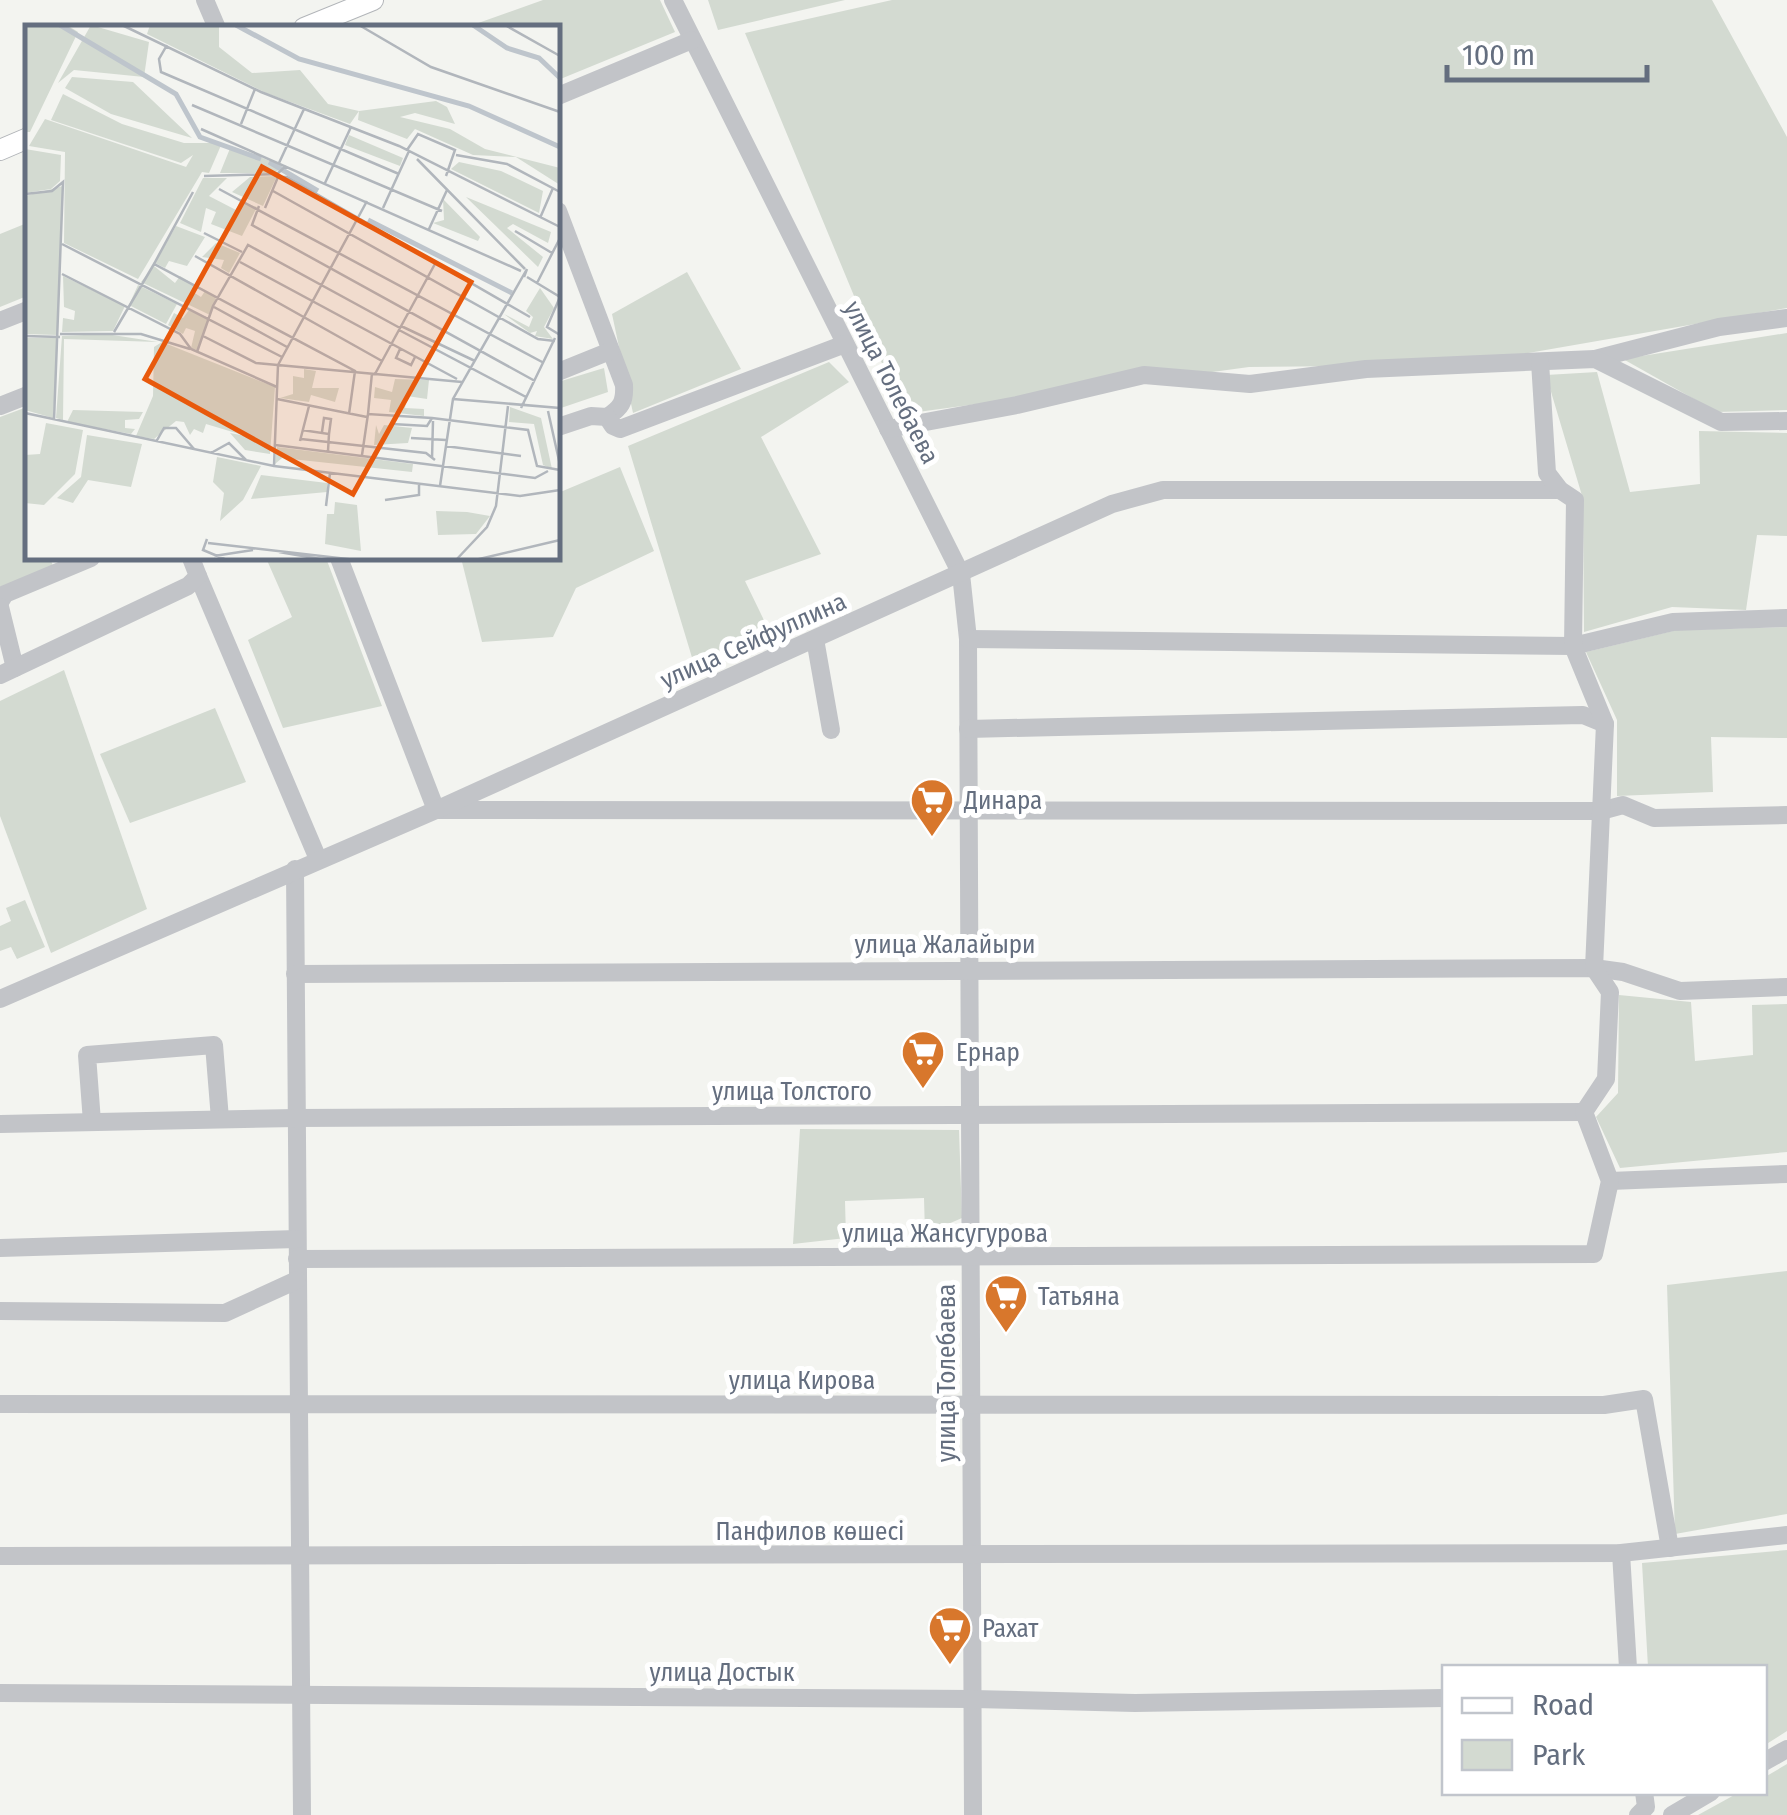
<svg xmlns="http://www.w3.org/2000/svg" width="1787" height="1815" font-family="'Fira Sans Condensed',sans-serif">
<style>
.green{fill:#d3dad1}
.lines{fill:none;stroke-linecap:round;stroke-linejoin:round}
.major-casing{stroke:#b2b5b9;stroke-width:22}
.minor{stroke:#c2c4c8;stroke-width:18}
.major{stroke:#fff;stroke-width:20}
.labels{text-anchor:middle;stroke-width:10;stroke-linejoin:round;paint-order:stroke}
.street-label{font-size:25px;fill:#646e7f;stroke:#fff}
.poi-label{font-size:25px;fill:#646e7f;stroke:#fff;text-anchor:start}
.inset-river{fill:none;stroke:#bec5cc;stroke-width:5}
.inset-road{fill:none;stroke:#b1b6bc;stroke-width:2.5}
.view{fill:#e8590c;fill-opacity:0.15;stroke:#e8590c;stroke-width:5}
.inset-edge{fill:none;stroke:#646e7f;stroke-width:5}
</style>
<rect width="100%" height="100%" fill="#f3f4f0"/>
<g class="green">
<path d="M543,0h117l15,32 -117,48v-52l-91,-1z"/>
<path d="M708,0h137l-127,30z"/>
<path d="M892,0h820l75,137v171l-327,57 -211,2 -346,47 -158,-381z"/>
<path d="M27,223v73l-27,11v-73z"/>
<path d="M687,272l54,97 -108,44 -21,-99z"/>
<path d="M1787,333v77l-70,2 -94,-53z"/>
<path d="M829,362l20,20 -88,55 60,117 -76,27 29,60 -77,33 -69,-228z"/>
<path d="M604,368l4,24 -50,17v-27z"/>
<path d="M1597,372l33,120 70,-8 -1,-53 88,2v103l-30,-1 -11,75 -74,-3 -88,25 -1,-133 -37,-124z"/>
<path d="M27,407l1,151h22l3,8 -53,21v-170z"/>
<path d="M620,467l34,84 -78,37 -23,49 -71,5 -21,-84h97v-65z"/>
<path d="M266,558h60l56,148 -99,22 -35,-88 44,-23z"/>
<path d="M1787,627v111l-76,-1 2,55 -96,4v-76l-31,-68 91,-22z"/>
<path d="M64,670l83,239 -96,44 -51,-137v-115z"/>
<path d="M215,708l31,74 -116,41 -30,-69z"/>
<path d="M25,900l20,47 -28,12 -6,-12 -11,4v-25l11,-5 -5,-13z"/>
<path d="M1619,995l72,7 4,59 58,-6 -1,-50 35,-1v148l-167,16 -24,-51 22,-24z"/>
<path d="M800,1129l159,1 3,88 -37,16 -1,-36 -79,3 1,37 -53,6z"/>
<path d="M1787,1271v243l-112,20 -8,-249z"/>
<path d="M1787,1550v181l-22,14 -1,-77 -116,-1 -6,-104z"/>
<path d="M1787,1764v51h-89l40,-22 26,-1 1,-15z"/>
</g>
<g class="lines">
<g class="major-casing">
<g id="major">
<path d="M304,28l69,-28"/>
<path d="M0,150l28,-12"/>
</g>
</g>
<g class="minor">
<path d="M205,0l12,28"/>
<path d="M673,0l288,574 7,65 5,1176"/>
<path d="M558,96l134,-56"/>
<path d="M558,211l66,174c1,17 -3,23 -17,32"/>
<path d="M0,321l28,-11"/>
<path d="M1595,359l124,-32 68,-9"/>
<path d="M558,372l52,-21"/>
<path d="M0,406l28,-11"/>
<path d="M558,427l33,-11 16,1 6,9 7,3 225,-85"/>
<path d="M888,429l129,-24 127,-30 106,9 116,-15 229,-10 126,63 66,-1"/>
<path d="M339,558l97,252 1165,1 22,-6 31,13 133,-3"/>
<path d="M198,576l120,283"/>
<path d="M0,602l5,-8 86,-36"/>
<path d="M0,607l15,61"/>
<path d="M815,639l16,91"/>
<path d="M968,639l605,7 100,-24 114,-4"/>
<path d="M0,675l188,-89 10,-10 -7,-18"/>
<path d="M968,729l615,-14 22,9"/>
<path d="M295,869l7,946"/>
<path d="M295,974l1299,-6 29,4 57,19 107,-4"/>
<path d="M0,999l436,-189 676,-306 51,-14h397"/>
<path d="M92,1122l-5,-67 127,-10 6,74"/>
<path d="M0,1124l296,-6 1288,-6"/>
<path d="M1610,1181l177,-7"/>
<path d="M0,1248l297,-9"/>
<path d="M297,1259l1297,-5 16,-73 -26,-69 22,-33 4,-87 -16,-24 11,-244 -32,-78 2,-146 -15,-10 -13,-17 -7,-111"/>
<path d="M0,1311l225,2 72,-33"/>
<path d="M0,1404l1604,1 40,-6 26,149"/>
<path d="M1621,1553l7,115"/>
<path d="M0,1556l1621,-3 166,-18"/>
<path d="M0,1693l973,6 162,4 309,-5"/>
<path d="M1764,1762l23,-13"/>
<path d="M1638,1815l8,-8 -2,-15"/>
<path d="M1672,1815l39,-23"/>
</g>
<use href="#major" class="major"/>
</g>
<defs>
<g id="supermarket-pin" transform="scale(2.25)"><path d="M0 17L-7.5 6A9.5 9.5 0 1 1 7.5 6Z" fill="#d8772c" stroke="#fff"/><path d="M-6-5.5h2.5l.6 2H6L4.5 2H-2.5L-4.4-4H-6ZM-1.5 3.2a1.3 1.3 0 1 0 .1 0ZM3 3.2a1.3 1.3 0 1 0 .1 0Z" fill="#fff"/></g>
</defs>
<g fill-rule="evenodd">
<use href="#supermarket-pin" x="932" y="800"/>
<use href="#supermarket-pin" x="923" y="1052"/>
<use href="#supermarket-pin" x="1006" y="1296"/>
<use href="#supermarket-pin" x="950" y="1628"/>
</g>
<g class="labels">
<g class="street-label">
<text transform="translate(892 382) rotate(63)" y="9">улица Толебаева</text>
<text transform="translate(753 640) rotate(-24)" y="9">улица Сейфуллина</text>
<text x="945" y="953">улица Жалайыри</text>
<text x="792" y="1100">улица Толстого</text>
<text x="945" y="1242">улица Жансугурова</text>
<text transform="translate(946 1373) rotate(-90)" y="9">улица Толебаева</text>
<text x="802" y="1389">улица Кирова</text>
<text x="810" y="1540">Панфилов көшесі</text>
<text x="722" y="1681">улица Достык</text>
</g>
<g class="poi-label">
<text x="964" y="809">Динара</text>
<text x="956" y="1061">Ернар</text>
<text x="1038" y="1305">Татьяна</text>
<text x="982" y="1637">Рахат</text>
</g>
</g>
<g transform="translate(25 25)">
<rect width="535" height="535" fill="#f3f4f0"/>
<path d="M0,0h42l11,7 -48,100h-5zM66,0l58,17 -5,35 -70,-7 -16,13zM125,0h69v22l33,26 48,-3 28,34 31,7 77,-10 11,6 8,17 -40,-11 -15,4 50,12 35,20 75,19v17l-44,-28 -43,-2 -58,-26 -8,10 -49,-19 1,-9 -9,13 -84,-31 -119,-59zM47,52l61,5 59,56 -81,-24 -46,-26zM38,69l59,30 62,19h38l-13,30 -7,-1 -64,107 -74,-36 1,-91 -36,-6 16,-27 153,52 -12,-4 7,-12 -12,8 -130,-43zM324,110l54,23 -3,8 -55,-21zM206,121l52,20 -8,7h-55zM0,124l36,6 -1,26 -9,8 -26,4zM434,137l42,9 42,20 -4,22 -88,-44zM252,151l-14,30 -31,-14 18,-15zM178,153h24l-18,18 27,14 4,-9 17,6 -15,29 -31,-12 5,-12 -10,-4 -5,24 -21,-9zM38,161l-6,149 -32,-1v-138zM441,172l85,35 -3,11 -35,-19 -6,4 36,29 -5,10zM418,174l37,38 -2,4 -45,-18 11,-3zM151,201l29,11 -18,29 -18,-5 -4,7 -10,-5zM191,218l24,10 -11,20 -8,-5 3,-8 -22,-3zM129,241l21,17 5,-7 17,10 -4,6 8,5 4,-6 11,6 -6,18 -69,-33zM38,251l62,30 -12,25 -51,1 1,-14 11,2 1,-9 -11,-4zM113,260l39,19 -11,20 -37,-19zM515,263l14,20 -10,19 9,12 -18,-3 2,-5 -7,2 -26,-19 25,13 4,-10 -7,-6zM164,285l20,8 -12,32 -6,-2 4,-17 -9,-3 -3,6 -15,-9 6,-12 9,5zM81,309l52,8 -94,-3 -1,81 -7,-2 6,-82zM0,313h33l-5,80 -28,-8zM137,317l113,45 -5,67 -25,-4 -15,-17 16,3 -40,-12 -3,9 -9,-4 -4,6 -6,-13 -8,-1 -22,18 -18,-3 17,-40 1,-49zM279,344l12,2 -4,17h27l-4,14 -24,-7 -2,7 -29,-4 13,-4v-18l11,2zM370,354l34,1 -2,19 -20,-3 -2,12 19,1v7l-35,-4 2,-12 -17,-2 1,-11 17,5zM485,382l31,11 11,51 -9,-4 -9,-41 -25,-2zM48,385l70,2 -4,7 -14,1v8l10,1 -4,5 -64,-12zM21,398l37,7 -8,44 -31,31 -19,-2v-48l15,-1zM351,400l3,9 5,-9 28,3 -4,15 -34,2zM62,410l55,9 -11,43 -43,-7 -15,23 -16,-5 24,-21zM252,422l136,17 -1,8 -130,-14 -7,6zM192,432l44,9 -18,34 -23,21 4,-28 -11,-11zM236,450l66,8v9l-76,7zM310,477l22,3 4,46 -36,-7 2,-30h7zM411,486l31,1 23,4 -14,18 -38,1z" fill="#d3dad1"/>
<path class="inset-river" d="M35,0l116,69 24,43 61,22M211,0l63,34 170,47 91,41M448,0l34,23 32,10 21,20M244,137l49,29M343,195l144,73"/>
<path class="inset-road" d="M97,0l139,67 138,54 161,81M334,0l72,42 129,45M480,0l55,31M142,20l-8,14 2,13 238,102M167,80l250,106M216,99l14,-35M176,104l320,142M382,125l11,-16 37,16 -9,26M431,130l51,9 53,28M392,134l108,110M254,138l25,-54M179,151l73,-2 9,-8M300,158l26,-56M194,164l325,174M248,166l265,148 17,2M0,169l27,-3 11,-9 -9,238M234,181l-7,19 283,156M240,183l13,-31h9l243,140M358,183l26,-57M515,193l13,-30M404,204l18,-39M490,206l37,22M179,208l38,19M37,219l220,113M170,231l187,105M215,237l217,117M129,239l39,-72M37,249l118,60 11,15 86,38M502,252l33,20 -13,30 13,8M512,258l23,-45M189,282l73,40M376,301l74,35M374,305l127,67M89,307l40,-68 201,107 -6,43M35,309h81l49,15M0,311l35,1M178,311l53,27 206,19M375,324l-4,9 15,7 4,-8M172,327l16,-46 35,-61 152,83M350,349l61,-112M252,374l90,18M428,374l107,9M496,383l34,-70M523,386l12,54M0,388l249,53 246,30 40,-6M343,389l4,-41M367,399l35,2 5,-8M277,405l27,4 -1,17M297,407l2,-14 7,1 -2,15M386,413l35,2M276,414l125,14 9,7M275,416l9,-35M131,417l8,-14h12l18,21M250,420l260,33 13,-7M420,421l76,10M186,428l18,-10 17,17M337,430l6,-41 64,4 96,12 9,36 23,4M407,434l1,-38M249,441l4,-101 89,-164M415,461l13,-87 74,-130 -3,8M360,475l34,-5v-11M301,481l4,-33M182,514l-4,11 24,10M183,518l148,17M254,527l47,8M189,531l39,-6M431,535l31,-33 9,-21 12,-100M450,535l85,-20"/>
<path class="view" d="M237,142l209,115 -118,212 -208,-115z"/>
<rect width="535" height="535" class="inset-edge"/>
</g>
<rect x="1442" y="1665" width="325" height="130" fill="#ffffff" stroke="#c1c5cc" stroke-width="2.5"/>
<rect x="1462" y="1698" width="50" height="15" fill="#ffffff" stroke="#c1c5cc" stroke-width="2.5"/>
<text x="1532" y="1715" font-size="30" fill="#646e7f">Road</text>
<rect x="1462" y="1740" width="50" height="30" fill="#d3dad1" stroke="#c1c5cc" stroke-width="2.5"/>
<text x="1532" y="1765" font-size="30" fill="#646e7f">Park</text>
<path d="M1447 65v15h200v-15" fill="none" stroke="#646e7f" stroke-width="5"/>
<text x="1462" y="65" font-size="30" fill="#646e7f" stroke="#ffffff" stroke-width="8" paint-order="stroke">100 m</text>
</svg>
